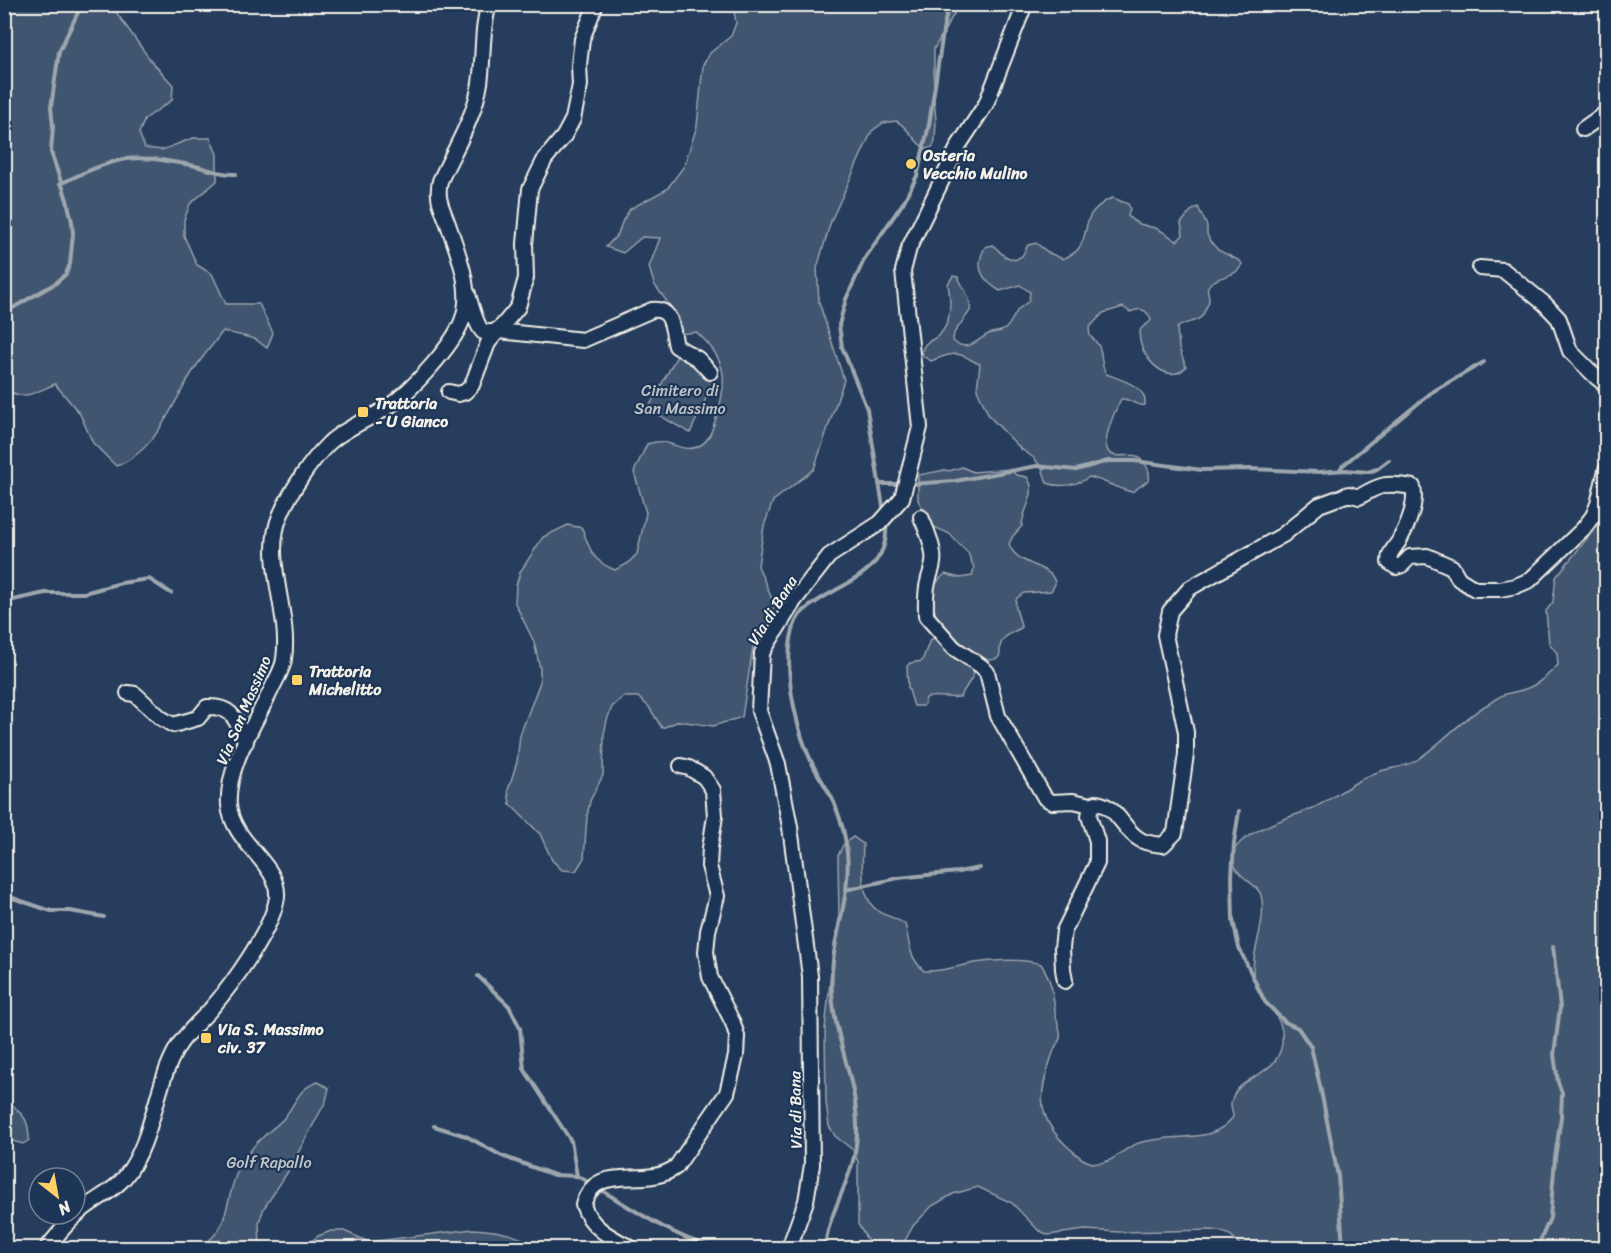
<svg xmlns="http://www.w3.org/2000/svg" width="1611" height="1253" font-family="Sriracha,sans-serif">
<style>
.green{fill:#40546f;stroke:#9aa2ac;stroke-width:1.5}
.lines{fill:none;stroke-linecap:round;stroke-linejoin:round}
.stream{stroke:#9fa7ae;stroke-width:4}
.street-casing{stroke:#f4f1e8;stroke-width:18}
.street{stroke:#1d3557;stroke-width:14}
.poi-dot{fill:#ffd166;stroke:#1d3557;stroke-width:2}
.labels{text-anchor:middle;stroke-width:4.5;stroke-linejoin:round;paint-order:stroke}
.poi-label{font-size:16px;font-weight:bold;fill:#f4f1e8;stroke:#1d3557;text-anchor:start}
.park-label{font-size:16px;fill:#bec2c4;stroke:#1d3557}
.street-label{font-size:16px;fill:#f4f1e8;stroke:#1d3557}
</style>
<rect width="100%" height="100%" fill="#263d5d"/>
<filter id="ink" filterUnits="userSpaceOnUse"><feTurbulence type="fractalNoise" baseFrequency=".0167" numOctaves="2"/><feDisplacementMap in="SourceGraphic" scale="12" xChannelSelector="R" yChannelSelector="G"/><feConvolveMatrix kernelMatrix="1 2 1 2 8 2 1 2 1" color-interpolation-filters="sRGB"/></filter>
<g filter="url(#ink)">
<g class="green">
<path d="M4,5h107l40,56 22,24 -1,15 -27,19 -6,14 6,15 17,2 31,-12h17l7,16v27l-27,23 -6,16v16l13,29 15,9 14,30h33l14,29 -6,15 -12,-9 -32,-8c-9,12 -19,24 -28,37 -23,34 -37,83 -79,98l-23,-23 -13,-29 -25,-30c-20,8 -30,18 -50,5z"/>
<path d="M733,5h226l-25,44v50l2,21 -1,20 -2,7 -7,2c-13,-7 -17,-22 -30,-28l-13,2 -11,8 -41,90 -14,47 2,34 25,78 -30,89 -41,32 -9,25 -6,40 17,40 -22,41 -11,70 -29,9 -34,-5 -17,7 -13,-21 -11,-10h-15l-11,10 -5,13 -3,14 -1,41 -13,26 -3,15 -3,42 -8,13 -14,-1 -10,-10 -12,-26 -30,-30 -2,-14 9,-28 3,-27 20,-53v-14l-6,-26 -19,-39 1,-17 4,-14 23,-35 25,-12 14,3c8,22 10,33 33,42l12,-6 10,-10 9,-41 -12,-41 13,-28c4,-1 10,-3 14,-2 13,1 23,10 36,5 11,-4 15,-16 18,-26 13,-38 14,-61 -19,-89l-16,2 -1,-16 -25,-34 -5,-17 11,-29 -18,-1 -19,16 -17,-6 12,-13 5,-14 7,-11 37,-20 17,-23 13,-40 6,-61 7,-12 21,-17 5,-13z"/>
<path d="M1113,198l15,6 2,4 -2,8c7,9 17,9 27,12 7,2 15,9 22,13l6,-6 -2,-12 10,-12 7,-4 9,19v8l3,7 8,9 22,11 2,3c-4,13 -22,11 -31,19 -8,6 1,13 -3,21 -2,3 -4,10 -6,12 -5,7 -17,5 -25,12l2,20 7,19c-21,23 -54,-20 -45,-38 2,-4 8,-4 10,-9 -4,-11 -11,-13 -21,-8l-7,-5 -20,6 -14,15 1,8c17,14 7,20 16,38 13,5 42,12 39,31 -9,2 -15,-7 -24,-6 -5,10 -26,53 -7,56 7,2 16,-1 23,1 8,6 14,14 12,24l-17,12c-15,-3 -28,-12 -43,-15 -11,8 -29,11 -42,6l-5,-15 -8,-10 -13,-9 -32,-33 -12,-27 3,-25c-7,-2 -12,-7 -19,-9 -9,-3 -22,3 -30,6l-8,-5 -1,-4c2,-11 8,-10 16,-16 15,-13 13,-36 10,-52l5,-8 5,1c5,11 14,21 12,34l-16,22 -1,8c16,13 26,-4 38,-8 5,-2 9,0 14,-4 6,-5 8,-13 13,-19 3,-4 7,-6 11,-9l1,-9 -10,-7 -20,6c-18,-11 -26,-23 -15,-44l8,-2 11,11 11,4 7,-4 6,-11 8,-2 13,10 14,6c5,-3 12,-5 16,-11 7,-9 6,-23 11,-32 4,-7 15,-16 23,-18z"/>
<path d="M684,354l30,27 -24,52 -42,-24 29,-53z"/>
<path d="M962,467l11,5 37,-3 6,6 11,2c12,17 -5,32 -5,49l-9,10 -4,8c8,24 45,20 46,40l-4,7 -27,2 -7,5c-5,9 4,20 4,30 -9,5 -20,8 -21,20 -1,4 2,6 -2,10 -3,3 -16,1 -23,6l-2,12 -13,21c-11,2 -24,-3 -34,1l-3,8h-9l-6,-19 -1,-21 3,-3 12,-2 8,-21 11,-5c-4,-23 -19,-44 4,-61l15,4 12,-2 2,-8 -6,-15 -12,-12 -6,-7 -18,-8 -14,-26v-25l27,-5 4,1z"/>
<path d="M1606,515v733h-365c-7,-13 -14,-16 -29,-18l-92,2 -35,-2 -37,5 -10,-5 -26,-27 -34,-16 -25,7 -21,12 -19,20 -12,22h-29l-14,-24v-62l-5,-12 -18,-14 -6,-10 -3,-24 -1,-73 9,-84 5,-26 -1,-63 5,-11 10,-8 10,7c-1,22 -4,59 20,70 8,3 14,5 22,10 5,20 3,32 19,47 18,1 33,-5 51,-8 21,-3 46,-5 66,1 13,20 11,30 15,52 1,6 6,16 4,22 -1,4 -5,8 -6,12 -14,40 -21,65 13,96 8,7 16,16 27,17 19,2 28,-15 45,-20 7,-3 15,-3 22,-4 27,-4 54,2 72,-22 0,-4 -2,-9 -2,-13 4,-33 56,-24 51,-73 -3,-21 -24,-31 -28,-50 -5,-28 14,-58 7,-86 -5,-14 -28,-17 -28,-39 0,-22 60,-40 78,-47 24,-10 42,-29 67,-37 13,-5 27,-4 39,-12 25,-17 45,-41 71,-56 5,-3 10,-7 15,-9 7,-3 15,-3 22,-6 13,-4 24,-15 33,-24l-1,-12 -8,-10 -3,-32 7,-9 3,-25z"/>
<path d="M318,1082l11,6 -3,13 -39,72 -23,35 -5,14 1,26h-65c37,-12 29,-53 45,-82 6,-10 13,-21 23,-29 7,-7 15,-12 21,-19 13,-16 13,-29 34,-36z"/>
<path d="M5,1094c11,21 24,16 24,46l-6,4 -18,-5z"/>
<path d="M473,1229c22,1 47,5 64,19h-231l2,-4 10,-8 13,-5h13l25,11z"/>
</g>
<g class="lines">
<g class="stream">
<path d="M60,184c21,-10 43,-21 66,-25 21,-3 44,3 65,6 15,3 29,10 45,9"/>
<path d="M4,313l52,-30 10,-9 4,-10 3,-30 -1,-12 -5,-22 -16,-48 2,-26 -2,-19 8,-55 23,-48"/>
<path d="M1340,470l2,-4 90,-74 52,-30"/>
<path d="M879,484h21"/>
<path d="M911,484l44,-3 82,-15 39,4 32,-9h27l67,9 49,-1 68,3 26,-2 23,2 9,-3 12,-9"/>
<path d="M884,513l-17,-104 -25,-62 -3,-22 7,-26 19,-41 38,-55 14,-27 12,-51 15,-100 5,-21"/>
<path d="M4,602l41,-9h39l37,-10 28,-4 22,14"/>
<path d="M1239,811l-5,32 -2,34 1,43 6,28 26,54 20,20 13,6 13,19 9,39 18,90 5,72"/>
<path d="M845,890l53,-12 60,-6 22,-4"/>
<path d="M4,895l47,16h19l34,6"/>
<path d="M478,976l31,30 11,22 4,41 47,72 6,35"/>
<path d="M434,1126l32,10 36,20 52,19 23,1 15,8"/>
<path d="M598,1188c34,21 80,52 119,60"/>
<path d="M825,1248c3,-36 27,-67 31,-103 7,-53 -21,-100 -24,-152 -4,-47 20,-93 15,-140 -1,-15 -6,-33 -12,-48 -5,-13 -15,-26 -22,-40 -16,-32 -27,-83 -23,-119 1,-9 3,-22 9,-30 4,-6 11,-10 17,-14 33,-22 74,-32 70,-79"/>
<path d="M1537,1248l13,-30 5,-60 6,-41 1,-24 -4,-11 -4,-27 6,-48 -7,-60"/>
</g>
<g class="street-casing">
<g id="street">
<path d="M1583,129l23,-16"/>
<path d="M1480,268l23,2 42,34 14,15 11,32 26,26 10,8"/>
<path d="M468,294c3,11 8,31 15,38h11l7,-5"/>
<path d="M499,331l84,9 69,-30c21,-3 20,20 24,36l22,13 12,13"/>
<path d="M449,392l9,2 7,-2 7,-7 16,-42 30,-36 8,-29 -1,-34 5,-55 15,-30 19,-23 9,-17 7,-34 -1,-20 3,-26 14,-35"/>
<path d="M921,517c5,12 11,24 12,37 2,11 -3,18 -5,28 -3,11 -2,23 -2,34l28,32 27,18 6,6 11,44 47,82 7,4 21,-1 18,4"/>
<path d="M128,693l7,1 26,24 12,7 25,-7 9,-11c28,-1 29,15 39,35"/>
<path d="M1065,981l-2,-12 -1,-21 2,-17 33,-68v-22l-8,-25 2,-11 5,-2c21,2 27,27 43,36 7,5 16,5 24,6l12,-12 11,-79v-22l-21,-97 5,-24 20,-23 93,-53 36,-30 30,-11 10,3c23,-14 27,-14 54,-10 4,17 -5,38 -14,54 -5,8 -10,11 -10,21l7,5 6,-2 8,-8 17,-1 25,11 7,12 16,10h25l16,-3 14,-6 53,-51 10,-13 5,-12 8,-34"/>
<path d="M47,1248c10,-13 21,-26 34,-37 14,-12 32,-19 44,-34 29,-37 29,-89 52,-129 8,-14 22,-26 33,-38 21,-24 63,-81 67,-113 3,-33 -45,-54 -48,-92 -3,-38 27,-83 43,-117 4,-9 11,-19 12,-29 7,-46 -22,-99 -4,-143 11,-26 30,-54 49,-73 16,-15 41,-24 59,-36 23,-16 64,-60 74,-86 12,-31 -4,-67 -14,-97 -6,-17 -12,-25 -8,-43 14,-31 35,-64 40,-98 4,-27 1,-53 9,-79"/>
<path d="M631,1248c-21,-11 -40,-20 -48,-43 14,-46 61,-14 93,-38l51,-74 9,-37 1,-20 -4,-13 -23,-46 -4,-25 2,-21 9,-35 -8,-30 1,-18 5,-32 -2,-26 -9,-13 -15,-9 -8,-2"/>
<path d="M789,1248l17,-47 6,-36 -2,-189 -20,-149 -12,-63 -19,-53 3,-58 32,-52 35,-45 51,-33 22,-25 18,-71 -17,-156 6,-23 50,-103 27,-41 39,-100"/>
</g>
</g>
<use href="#street" class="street"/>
</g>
</g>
<g class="poi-dot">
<circle cx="911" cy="164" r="6"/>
<rect x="357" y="406" width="12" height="12" rx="3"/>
<rect x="291" y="674" width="12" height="12" rx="3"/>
<rect x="200" y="1032" width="12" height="12" rx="3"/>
</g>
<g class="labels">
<g class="poi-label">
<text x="923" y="161">Osteria<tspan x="923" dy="18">Vecchio Mulino</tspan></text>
<text x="375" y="409">Trattoria<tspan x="375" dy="18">- U Gianco</tspan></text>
<text x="309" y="677">Trattoria<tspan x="309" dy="18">Michelitto</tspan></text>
<text x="218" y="1035">Via S. Massimo<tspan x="218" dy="18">civ. 37</tspan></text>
</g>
<g class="park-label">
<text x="680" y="396">Cimitero di<tspan x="680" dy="18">San Massimo</tspan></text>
<text x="269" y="1168">Golf Rapallo</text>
</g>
<g class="street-label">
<text transform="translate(772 610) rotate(-58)" y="6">Via di Bana</text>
<text transform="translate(243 710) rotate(-67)" y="6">Via San Massimo</text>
<text transform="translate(795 1110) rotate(-91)" y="6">Via di Bana</text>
</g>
</g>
<rect width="1611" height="1253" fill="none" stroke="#1d3557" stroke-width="24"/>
<rect x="12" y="12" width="1587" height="1229" fill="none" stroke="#f4f1e8" stroke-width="2" filter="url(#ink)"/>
<g transform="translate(57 1196) rotate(149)"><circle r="28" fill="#1d3557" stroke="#738091" stroke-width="1.5"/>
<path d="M0-4.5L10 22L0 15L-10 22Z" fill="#ffd166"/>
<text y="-9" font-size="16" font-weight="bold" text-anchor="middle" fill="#f4f1e8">N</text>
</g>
</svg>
